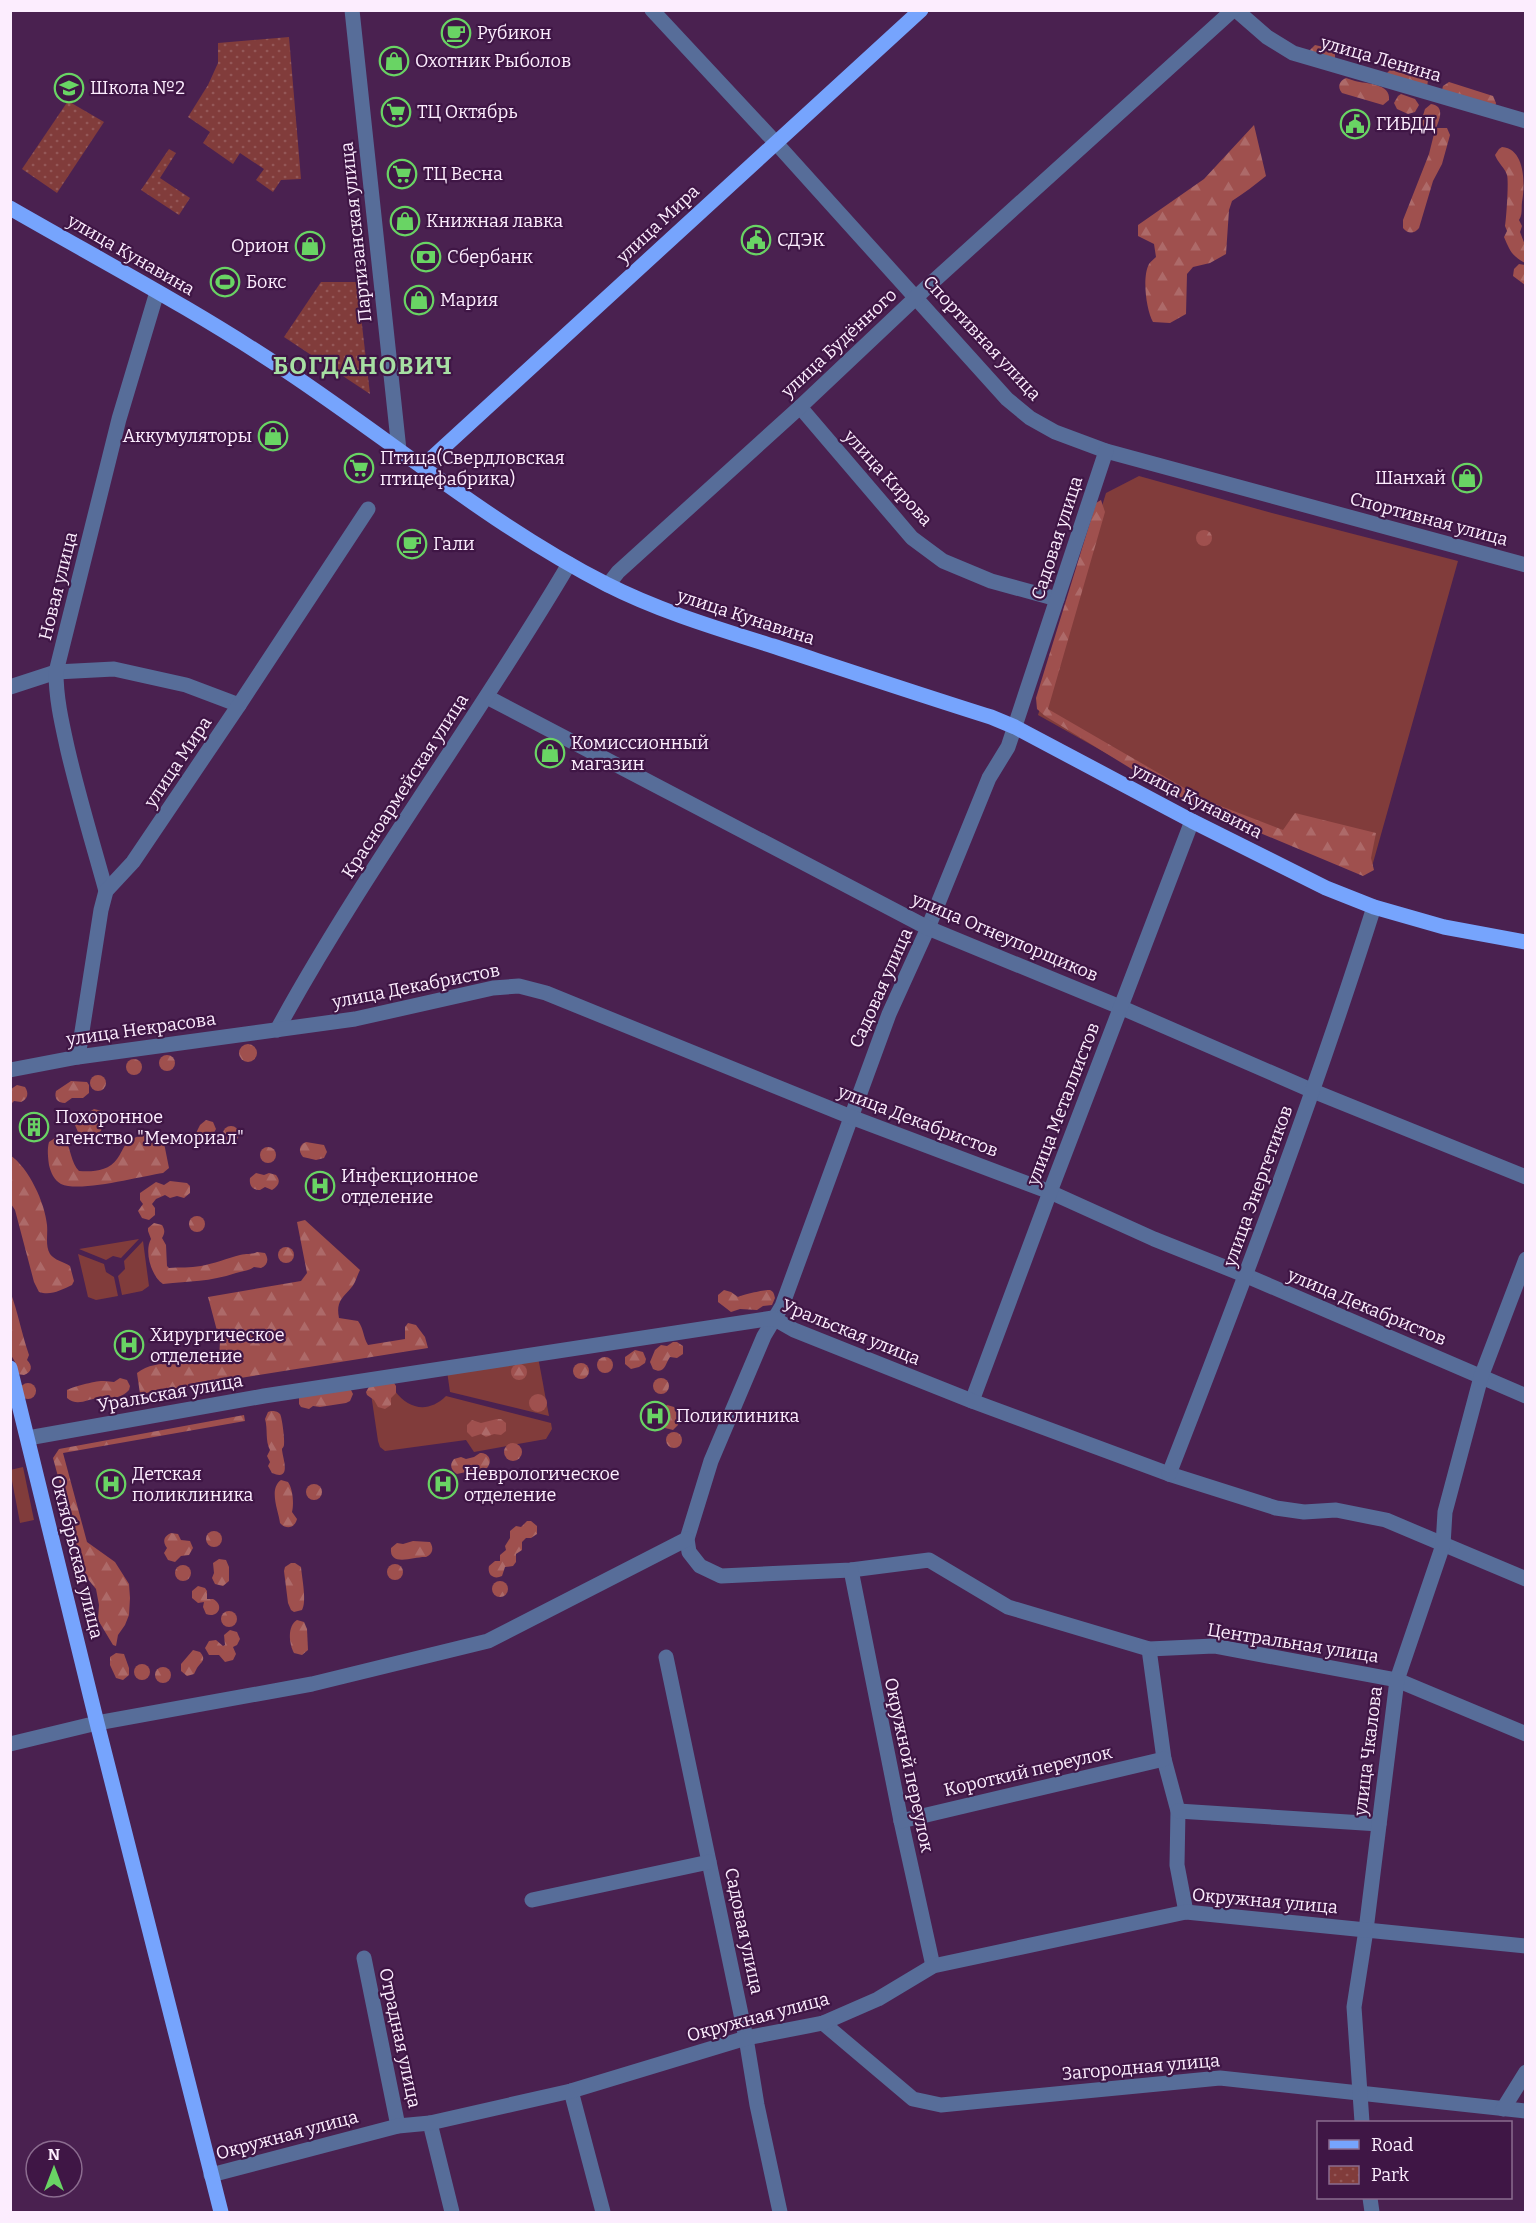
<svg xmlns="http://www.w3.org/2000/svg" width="1536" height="2223" font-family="Bitter,serif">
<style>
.grass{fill:#813c3b}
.forest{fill:url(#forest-firs)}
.park{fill:url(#park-dots)}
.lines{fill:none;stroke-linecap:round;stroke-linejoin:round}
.minor{stroke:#576d99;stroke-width:15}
.major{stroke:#76a4fd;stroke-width:15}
.labels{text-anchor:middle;stroke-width:4.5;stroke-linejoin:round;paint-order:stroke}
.poi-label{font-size:18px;fill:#fcedfe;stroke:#3f1645;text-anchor:start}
.street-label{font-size:18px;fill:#fcedfe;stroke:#3f1645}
.district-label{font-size:24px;font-weight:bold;letter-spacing:1.5px;fill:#a7dfa3;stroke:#3f1645}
</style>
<defs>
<pattern id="forest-firs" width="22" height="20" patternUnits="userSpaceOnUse" patternTransform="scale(1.5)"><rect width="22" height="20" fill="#9f504e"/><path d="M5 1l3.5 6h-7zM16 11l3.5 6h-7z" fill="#ad6a69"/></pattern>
<pattern id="park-dots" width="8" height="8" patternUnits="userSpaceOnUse" patternTransform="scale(1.5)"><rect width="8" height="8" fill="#813c3b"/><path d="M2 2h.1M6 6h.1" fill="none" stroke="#945858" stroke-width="1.8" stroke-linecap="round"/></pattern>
</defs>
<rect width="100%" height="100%" fill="#4a2150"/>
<g class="grass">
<path d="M1139,476l133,37 186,48 -87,309 -174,-66 -159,-89 68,-222z"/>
<path d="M139,1239l-18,19 -8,-2 -7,4 -27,-11z"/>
<path d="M143,1241l6,45 -7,5 -20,4 -4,-19 7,-7 -1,-8z"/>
<path d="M78,1254l26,10 2,8 8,5 4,19 -22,4 -8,-3z"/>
<path d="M538,1357l11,59 -99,-24 -3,-21z"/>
<path d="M370,1387l25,4c14,19 34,22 51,5l105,27 1,6 -6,10 -72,13 -8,-12 -81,11 -5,-4 -2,-6z"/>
<path d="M23,1467l11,53 -14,3 -10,-53z"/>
</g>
<g class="forest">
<path d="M1315,45l17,4 3,3v7l-26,-5 1,-4z"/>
<path d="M1392,68c12,2 27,3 36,12l-1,7 -40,-14z"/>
<path d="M1346,78c3,1 6,2 9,3 11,3 36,2 34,19l-6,5 -41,-12c-5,-6 -3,-12 4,-15z"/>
<path d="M1449,82l44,14 3,7 -1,4 -53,-17 1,-4z"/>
<path d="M1401,94l14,5 4,6 -4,7 -7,2 -11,-5 -3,-6 4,-7z"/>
<path d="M1431,104c14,2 9,15 5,24h11l3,7 -8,29 -9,17 -14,47c-5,6 -11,6 -16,0v-8l26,-66 6,-24 -11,-1 -3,-7 4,-13z"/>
<path d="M1254,125l12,51c-11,9 -22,17 -34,25l-3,9 -3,44 -16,9 -17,4 -6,7 -1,40 -16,9 -17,-1c-7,-13 -11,-45 -4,-58 2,-3 5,-5 7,-7l-2,-13 -16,-8v-11l66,-46z"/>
<path d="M1502,147c24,2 23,39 20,55 -1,6 1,12 -3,18l3,6 -2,6 5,13v18c-13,-7 -15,-12 -21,-26l3,-6 -2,-5c1,-4 4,-45 2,-51 -2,-7 -9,-12 -12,-20l4,-6z"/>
<path d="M1519,264l6,1v20l-12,-9 1,-7z"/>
<path d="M1101,500l4,12 -57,197 157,91 78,30 12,-17 81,20 -5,25 3,12 -11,6 -153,-64 -44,-22 -121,-74 -8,-7 -1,-11 60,-195z"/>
<circle cx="1204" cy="538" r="8"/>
<circle cx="248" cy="1053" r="9"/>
<circle cx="167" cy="1063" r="8"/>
<circle cx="134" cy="1067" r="8"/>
<circle cx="98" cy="1083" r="8"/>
<path d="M71,1081l16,1 2,3v8l-6,5h-11l-7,5c-8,0 -11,-5 -9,-12z"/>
<path d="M17,1085l8,2c4,6 3,12 -4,15l-7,-1 -3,3v-15z"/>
<path d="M94,1109l8,2 2,3 -3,17 -6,5 -17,-4 -3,-7v-4l6,-4 6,1 4,-7z"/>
<path d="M206,1120l7,2 3,7 -7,13c-7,3 -13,1 -14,-7l5,-10z"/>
<circle cx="231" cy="1134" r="8"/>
<path d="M153,1133l10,5 6,30 -6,5c-22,3 -83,20 -102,11 -7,-4 -10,-11 -12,-19 -1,-8 -2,-16 0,-23l6,-4 10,1c6,10 6,24 14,32 14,1 30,0 38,-12 4,-5 6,-12 10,-16 7,-7 17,-8 26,-10z"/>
<path d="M306,1142l18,3 3,7 -3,6 -8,2 -13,-3c-5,-6 -4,-12 3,-15z"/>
<circle cx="268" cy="1155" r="8"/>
<path d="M10,1155c19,13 35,48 37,70 1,10 -2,20 3,29 4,6 14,8 20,12l4,15 -2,4c-11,5 -21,11 -33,7l-5,-10 -19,-72 -4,-6z"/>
<path d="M256,1173l8,2 5,-2 7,2c5,6 3,11 -4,15l-7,-3 -5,3c-8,0 -11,-5 -10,-12z"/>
<path d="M170,1181l17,2 3,3v7l-6,5 -7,-2 -7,2 -5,-3 -9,4 -4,5 3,4v7l-6,5 -7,-2 -4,-7 5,-7 -3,-4v-7l16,-11 8,3z"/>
<circle cx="197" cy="1224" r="8"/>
<path d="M305,1220l55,50c-3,6 -5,14 -9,18 -10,11 -15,15 -12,30l19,3c6,8 5,16 10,24l37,-6v-12l3,-4 8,2 9,12 3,11 -288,46 -3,-21c24,-19 59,-1 82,-16l1,-15 -12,-45 93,-16 6,-8 -10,-51z"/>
<path d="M154,1223l8,2c3,5 3,8 0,13l4,7 1,21 2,2c11,-1 21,0 32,-2 12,-2 27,-8 39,-11 7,-2 11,0 17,-3l8,1c4,6 3,12 -4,15l-7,-1c-5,4 -12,4 -18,6 -27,9 -46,8 -73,11 -12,-8 -19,-33 -12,-45l-3,-8v-3z"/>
<circle cx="286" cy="1255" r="8"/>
<path d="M724,1290l7,2 7,5c2,-2 29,-8 32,-7 4,2 4,4 5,8l-3,7 -9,1 -6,4 -17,-1 -9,3 -13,-10v-7z"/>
<path d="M10,1291c8,21 12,44 19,64l-2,5c6,6 5,12 -3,15l-7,-1 -3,-7 1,-5 -4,-7z"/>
<path d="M673,1342h4l6,4v8l-6,4 -7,-1c-5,7 -5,18 -17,12l-3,-7 5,-12 6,-5 6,1z"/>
<path d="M635,1350l8,2 3,7 -1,4 -6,4 -8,2 -6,-5v-7z"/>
<circle cx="605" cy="1365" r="8"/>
<circle cx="581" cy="1371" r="8"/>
<circle cx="519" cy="1372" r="8"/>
<circle cx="661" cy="1386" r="8"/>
<path d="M120,1378l7,2 3,6 -1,4c-10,11 -19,6 -31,8 -10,1 -21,9 -31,0v-8c4,-3 31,-10 37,-9 4,0 7,1 10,1z"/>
<circle cx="28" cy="1391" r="8"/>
<path d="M394,1383l2,3v7l-5,5v7l-6,4 -7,-2 -4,-7 -7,-5 -1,-3 4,-7z"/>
<path d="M350,1388l3,6 -3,7 -4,2 -26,4 -7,-1 -4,3 -8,-2 -2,-3v-8z"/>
<circle cx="538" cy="1403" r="9"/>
<path d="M667,1405l7,2 5,10 -1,8 -5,5 -8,-2 -4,-11v-7z"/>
<path d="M271,1411c4,0 6,0 9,3 2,3 5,26 4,31 0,2 -2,3 -2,4 0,8 11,33 -10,24l-4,-7 2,-4 -3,-6 3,-6c-5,-9 -2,-21 -5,-31l3,-7z"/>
<path d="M244,1415l1,6 -182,32 24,89 28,20 14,22 1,14 -1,17 -4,10 -7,10 -2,11 -3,-1 -15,-25 1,-15 -3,-16 -9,-11 -6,-16 -28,-104 6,-9z"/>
<path d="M497,1419h4l5,4v8l-5,4 -7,-1 -8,3 -5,-3 -9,3 -5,-5v-7l5,-5 9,3z"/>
<circle cx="674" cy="1440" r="8"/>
<circle cx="513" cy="1452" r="9"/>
<path d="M480,1453c9,0 13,8 7,15l-8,1 -5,5 -8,-2 -9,2c-6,-4 -8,-9 -3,-15l7,-2 5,2 8,-2z"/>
<path d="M281,1480l7,2c5,7 6,22 4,30l5,7c-2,9 -11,11 -17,4 -1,-11 -12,-34 1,-43z"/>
<circle cx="314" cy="1492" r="8"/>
<path d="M527,1521h4l6,5v8l-6,4h-5l-4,4v8l-6,4v8l-3,4 -8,1 -3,9c-8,4 -15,-1 -13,-10l6,-5h5v-6l6,-5 -1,-4 5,-8v-7l6,-5 5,1z"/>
<circle cx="214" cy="1539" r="8"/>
<path d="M171,1533l7,1 3,6 9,1 3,7 -4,7 -8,1 -6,6 -7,-2 -4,-7 3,-5c-5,-7 -3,-12 4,-15z"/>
<path d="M413,1541l17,1c4,6 3,12 -4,15 -11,-1 -37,11 -35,-9l6,-5 6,1z"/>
<path d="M219,1559l7,1 3,7v14l-6,5 -8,-2 -3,-6 2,-5 -1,-10z"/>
<path d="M291,1563h4l6,4c1,11 6,35 1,43l-8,2 -3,-2 -3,-7 -4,-32 1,-4z"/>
<circle cx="395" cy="1572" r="8"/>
<circle cx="183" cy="1573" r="8"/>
<circle cx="500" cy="1589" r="8"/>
<path d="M198,1586l7,2 2,3v8h6c12,6 5,20 -7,15l-3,-7 1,-5 -6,1 -6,-5v-7z"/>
<circle cx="229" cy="1619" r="8"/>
<path d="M297,1620l7,2 3,7 1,21 -6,5 -8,-2c-5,-9 -7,-27 3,-33z"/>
<path d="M230,1630l7,2 3,7 -3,6 -4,2 3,7 -3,6 -8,2 -6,-7h-10l-4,-7 4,-7 7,-1 7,6 2,-1 -1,-10z"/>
<path d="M193,1650l7,2c7,8 1,10 -3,16 -1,2 -2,4 -3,6l-7,2 -6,-5v-7z"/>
<path d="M116,1653l8,1 5,14v7l-6,5 -7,-2 -6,-13v-8z"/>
<circle cx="142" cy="1672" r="8"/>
<circle cx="163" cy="1675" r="8"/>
</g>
<g class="park">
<path d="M289,37l12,142 -20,1 -8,12 -17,-12 8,-11 -24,-16 -7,11 -30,-21 7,-11 -22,-15 20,-32 10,-22v-20z"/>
<path d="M68,101l36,21 -47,71 -35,-24z"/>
<path d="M169,149l7,4 -16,25 30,20 -11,17 -38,-25z"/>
<path d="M321,282h36l13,112 -86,-57z"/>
</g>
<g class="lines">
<g class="minor">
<path d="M352,10l47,440"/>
<path d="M652,10l124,133 231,256 23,19 25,14 51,19 420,114"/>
<path d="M1236,10l31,27 26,16 233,68"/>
<path d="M800,407l112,131 31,23 48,20 66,18"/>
<path d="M1106,451l-98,296 -19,31 -61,150 -39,86 -107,292 -18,30 -53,125 -24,78 2,13 11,14 21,10 130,-6 78,-10 79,47 141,42 65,-3 183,34 129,54"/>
<path d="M608,585l10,-13 182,-165 126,-119 307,-278"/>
<path d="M10,687l46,-15 58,-3 72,16 53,20"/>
<path d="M487,697l441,231 192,79 193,84 213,86"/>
<path d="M106,891c-13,-47 -27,-93 -38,-140 -6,-27 -12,-52 -12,-79l63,-253 38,-127"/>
<path d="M277,1030c88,-161 199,-308 292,-466"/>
<path d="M78,1057l23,-147 5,-19 27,-29 106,-157 129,-196"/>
<path d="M10,1070l68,-13 277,-38 138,-31 26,-2 27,7 305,124 199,75 104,47 93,37 279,120"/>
<path d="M972,1401l78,-209 142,-371"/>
<path d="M28,1438l236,-42 509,-78 21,12 178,71 197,73 107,34 28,4 32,-2 50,10 140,59"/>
<path d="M1169,1474c73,-187 144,-375 205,-567"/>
<path d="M851,1570l50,251 32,145"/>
<path d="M1149,1649l15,110 14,52 -1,54 9,47"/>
<path d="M666,1657l80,381 11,67 23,107"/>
<path d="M10,1744l87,-21 215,-39 176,-43 199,-102"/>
<path d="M1178,1811l201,13"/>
<path d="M901,1821l263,-62"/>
<path d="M532,1900l177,-38"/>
<path d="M364,1958l34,168"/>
<path d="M823,2023l90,76 28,6 279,-27 306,33"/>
<path d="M571,2091l32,121"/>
<path d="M1503,2109l23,-37"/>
<path d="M1362,2122l-8,-115 12,-77 31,-250 46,-135 2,-33 36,-135 45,-118"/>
<path d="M430,2123l22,89"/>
<path d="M211,2175l187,-49 32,-3 141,-32 175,-53 77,-15 55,-24 55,-33 253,-54 340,34"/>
<path d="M1370,2198l2,14"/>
</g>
<g class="major">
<path d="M10,208c92,53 187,103 275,162 107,71 206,155 321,214 53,27 110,44 167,62 73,24 145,48 218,71l24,10 177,94 134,67 48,19 70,20 82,15"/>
<path d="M422,467l499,-457"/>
<path d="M10,1368l87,355 124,489"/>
</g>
</g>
<defs>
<g id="cafe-ring" transform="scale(1.5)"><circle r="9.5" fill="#3f1645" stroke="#69d464" stroke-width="1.5"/><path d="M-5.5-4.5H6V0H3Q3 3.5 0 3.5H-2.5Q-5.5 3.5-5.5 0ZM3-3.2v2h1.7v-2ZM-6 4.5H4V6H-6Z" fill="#69d464"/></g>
<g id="shop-ring" transform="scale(1.5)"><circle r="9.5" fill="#3f1645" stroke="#69d464" stroke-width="1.5"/><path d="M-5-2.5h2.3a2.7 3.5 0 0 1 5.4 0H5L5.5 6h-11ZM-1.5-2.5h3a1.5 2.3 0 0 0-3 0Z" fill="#69d464"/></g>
<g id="school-ring" transform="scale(1.5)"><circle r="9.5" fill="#3f1645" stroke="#69d464" stroke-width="1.5"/><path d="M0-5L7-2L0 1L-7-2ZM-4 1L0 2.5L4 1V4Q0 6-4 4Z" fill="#69d464"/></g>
<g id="supermarket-ring" transform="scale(1.5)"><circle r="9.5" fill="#3f1645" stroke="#69d464" stroke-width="1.5"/><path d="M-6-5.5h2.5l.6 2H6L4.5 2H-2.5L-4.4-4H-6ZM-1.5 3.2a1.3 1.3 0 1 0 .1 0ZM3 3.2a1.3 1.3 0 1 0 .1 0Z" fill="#69d464"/></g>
<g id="civic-ring" transform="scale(1.5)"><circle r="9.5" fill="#3f1645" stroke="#69d464" stroke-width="1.5"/><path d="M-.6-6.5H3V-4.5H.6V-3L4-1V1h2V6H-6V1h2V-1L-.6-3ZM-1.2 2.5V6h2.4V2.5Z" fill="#69d464"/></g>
<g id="bank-ring" transform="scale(1.5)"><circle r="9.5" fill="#3f1645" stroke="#69d464" stroke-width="1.5"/><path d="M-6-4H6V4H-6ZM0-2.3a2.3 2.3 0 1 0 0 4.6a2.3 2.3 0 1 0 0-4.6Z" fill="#69d464"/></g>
<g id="stadium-ring" transform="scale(1.5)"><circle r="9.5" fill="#3f1645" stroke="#69d464" stroke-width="1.5"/><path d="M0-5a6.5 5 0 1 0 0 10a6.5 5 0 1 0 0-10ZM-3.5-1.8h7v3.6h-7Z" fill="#69d464"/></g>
<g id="building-ring" transform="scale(1.5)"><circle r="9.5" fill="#3f1645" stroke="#69d464" stroke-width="1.5"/><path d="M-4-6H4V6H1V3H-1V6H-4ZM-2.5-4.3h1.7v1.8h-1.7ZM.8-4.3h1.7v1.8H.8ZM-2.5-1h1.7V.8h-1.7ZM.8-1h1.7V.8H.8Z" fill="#69d464"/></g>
<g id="hospital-ring" transform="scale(1.5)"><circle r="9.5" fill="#3f1645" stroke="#69d464" stroke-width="1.5"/><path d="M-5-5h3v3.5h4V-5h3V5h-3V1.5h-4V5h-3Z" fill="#69d464"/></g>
</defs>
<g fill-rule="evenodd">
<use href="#cafe-ring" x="456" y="33"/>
<use href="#shop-ring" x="394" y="61"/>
<use href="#school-ring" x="69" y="88"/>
<use href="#supermarket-ring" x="396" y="112"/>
<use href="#civic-ring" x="1355" y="124"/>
<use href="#supermarket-ring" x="402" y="174"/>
<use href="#shop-ring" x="405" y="221"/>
<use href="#civic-ring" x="756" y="240"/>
<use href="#shop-ring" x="310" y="246"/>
<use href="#bank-ring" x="426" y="257"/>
<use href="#stadium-ring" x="225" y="282"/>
<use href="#shop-ring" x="419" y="300"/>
<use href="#shop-ring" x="273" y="436"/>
<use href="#supermarket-ring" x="359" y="468"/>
<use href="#shop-ring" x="1467" y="478"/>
<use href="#cafe-ring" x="412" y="544"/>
<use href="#shop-ring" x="550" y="753"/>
<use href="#building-ring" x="34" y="1127"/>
<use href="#hospital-ring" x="320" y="1186"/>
<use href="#hospital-ring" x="129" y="1345"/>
<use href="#hospital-ring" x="655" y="1416"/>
<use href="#hospital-ring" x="111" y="1484"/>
<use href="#hospital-ring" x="443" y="1484"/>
</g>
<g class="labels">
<g class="poi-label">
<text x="477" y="39">Рубикон</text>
<text x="415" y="67">Охотник Рыболов</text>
<text x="90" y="94">Школа №2</text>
<text x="417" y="118">ТЦ Октябрь</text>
<text x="1376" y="130">ГИБДД</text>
<text x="423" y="180">ТЦ Весна</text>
<text x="426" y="227">Книжная лавка</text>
<text x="777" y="246">СДЭК</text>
<text x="289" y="252" text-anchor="end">Орион</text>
<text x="447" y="263">Сбербанк</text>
<text x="246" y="288">Бокс</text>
<text x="440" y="306">Мария</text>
<text x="252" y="442" text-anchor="end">Аккумуляторы</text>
<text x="380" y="464">Птица(Свердловская<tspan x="380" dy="21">птицефабрика)</tspan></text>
<text x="1446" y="484" text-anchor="end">Шанхай</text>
<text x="433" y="550">Гали</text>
<text x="571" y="749">Комиссионный<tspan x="571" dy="21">магазин</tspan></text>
<text x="55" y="1123">Похоронное<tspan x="55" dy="21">агенство "Мемориал"</tspan></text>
<text x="341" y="1182">Инфекционное<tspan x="341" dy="21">отделение</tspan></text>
<text x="150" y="1341">Хирургическое<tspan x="150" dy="21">отделение</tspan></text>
<text x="676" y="1422">Поликлиника</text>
<text x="132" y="1480">Детская<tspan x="132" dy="21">поликлиника</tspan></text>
<text x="464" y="1480">Неврологическое<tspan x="464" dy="21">отделение</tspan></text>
</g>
<g class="street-label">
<text transform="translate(1381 59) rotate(16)" y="6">улица Ленина</text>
<text transform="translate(658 224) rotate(-43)" y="6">улица Мира</text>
<text transform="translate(356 232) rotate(-96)" y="6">Партизанская улица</text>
<text transform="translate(131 255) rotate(30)" y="6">улица Кунавина</text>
<text transform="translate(982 338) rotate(47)" y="6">Спортивная улица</text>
<text transform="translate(839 343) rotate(-43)" y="6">улица Будённого</text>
<text transform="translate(888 478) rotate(48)" y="6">улица Кирова</text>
<text transform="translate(1429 519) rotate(15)" y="6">Спортивная улица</text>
<text transform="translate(1057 538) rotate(-72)" y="6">Садовая улица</text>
<text transform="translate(58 586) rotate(-76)" y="6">Новая улица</text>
<text transform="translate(746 617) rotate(18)" y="6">улица Кунавина</text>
<text transform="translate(178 762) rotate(-56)" y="6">улица Мира</text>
<text transform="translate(405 786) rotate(-57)" y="6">Красноармейская улица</text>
<text transform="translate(1197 801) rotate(27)" y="6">улица Кунавина</text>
<text transform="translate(1005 937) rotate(23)" y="6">улица Огнеупорщиков</text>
<text transform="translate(416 986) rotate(-11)" y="6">улица Декабристов</text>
<text transform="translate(881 988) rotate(-66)" y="6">Садовая улица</text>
<text transform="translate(141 1029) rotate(-8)" y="6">улица Некрасова</text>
<text transform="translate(1063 1104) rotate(-69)" y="6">улица Металлистов</text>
<text transform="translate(918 1121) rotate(21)" y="6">улица Декабристов</text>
<text transform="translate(1258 1186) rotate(-70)" y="6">улица Энергетиков</text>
<text transform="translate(1367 1307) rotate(23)" y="6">улица Декабристов</text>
<text transform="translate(851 1332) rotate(22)" y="6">Уральская улица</text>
<text transform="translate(170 1393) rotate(-10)" y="6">Уральская улица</text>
<text transform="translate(77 1557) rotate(76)" y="6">Октябрьская улица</text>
<text transform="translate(1293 1643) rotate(9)" y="6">Центральная улица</text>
<text transform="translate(1368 1751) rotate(-83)" y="6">улица Чкалова</text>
<text transform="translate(909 1765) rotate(78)" y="6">Окружной переулок</text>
<text transform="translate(1028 1771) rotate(-13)" y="6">Короткий переулок</text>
<text transform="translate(1265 1901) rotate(5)" y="6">Окружная улица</text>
<text transform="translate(744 1931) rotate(78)" y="6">Садовая улица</text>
<text transform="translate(758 2017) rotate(-15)" y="6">Окружная улица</text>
<text transform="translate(400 2038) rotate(78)" y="6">Отрадная улица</text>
<text transform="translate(1141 2067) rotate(-5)" y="6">Загородная улица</text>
<text transform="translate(287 2135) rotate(-15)" y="6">Окружная улица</text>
</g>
<g class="district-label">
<text x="363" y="374">БОГДАНОВИЧ</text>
</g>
</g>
<rect width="1536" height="2223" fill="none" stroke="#fcedfe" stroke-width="24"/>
<rect x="1317" y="2121" width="195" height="78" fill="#3f1645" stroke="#8b6c8f" stroke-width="1.5"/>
<rect x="1329" y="2140" width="30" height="9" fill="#76a4fd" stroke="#8b6c8f" stroke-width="1.5"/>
<text x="1371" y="2151" font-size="18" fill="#fcedfe">Road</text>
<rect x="1329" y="2166" width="30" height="18" fill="url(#park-dots)" stroke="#8b6c8f" stroke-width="1.5"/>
<text x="1371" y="2181" font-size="18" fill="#fcedfe">Park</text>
<g transform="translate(54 2169)"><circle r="28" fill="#3f1645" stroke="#8b6c8f" stroke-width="1.5"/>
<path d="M0-4.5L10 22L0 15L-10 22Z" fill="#69d464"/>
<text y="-9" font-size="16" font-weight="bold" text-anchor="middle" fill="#fcedfe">N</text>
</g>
</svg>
